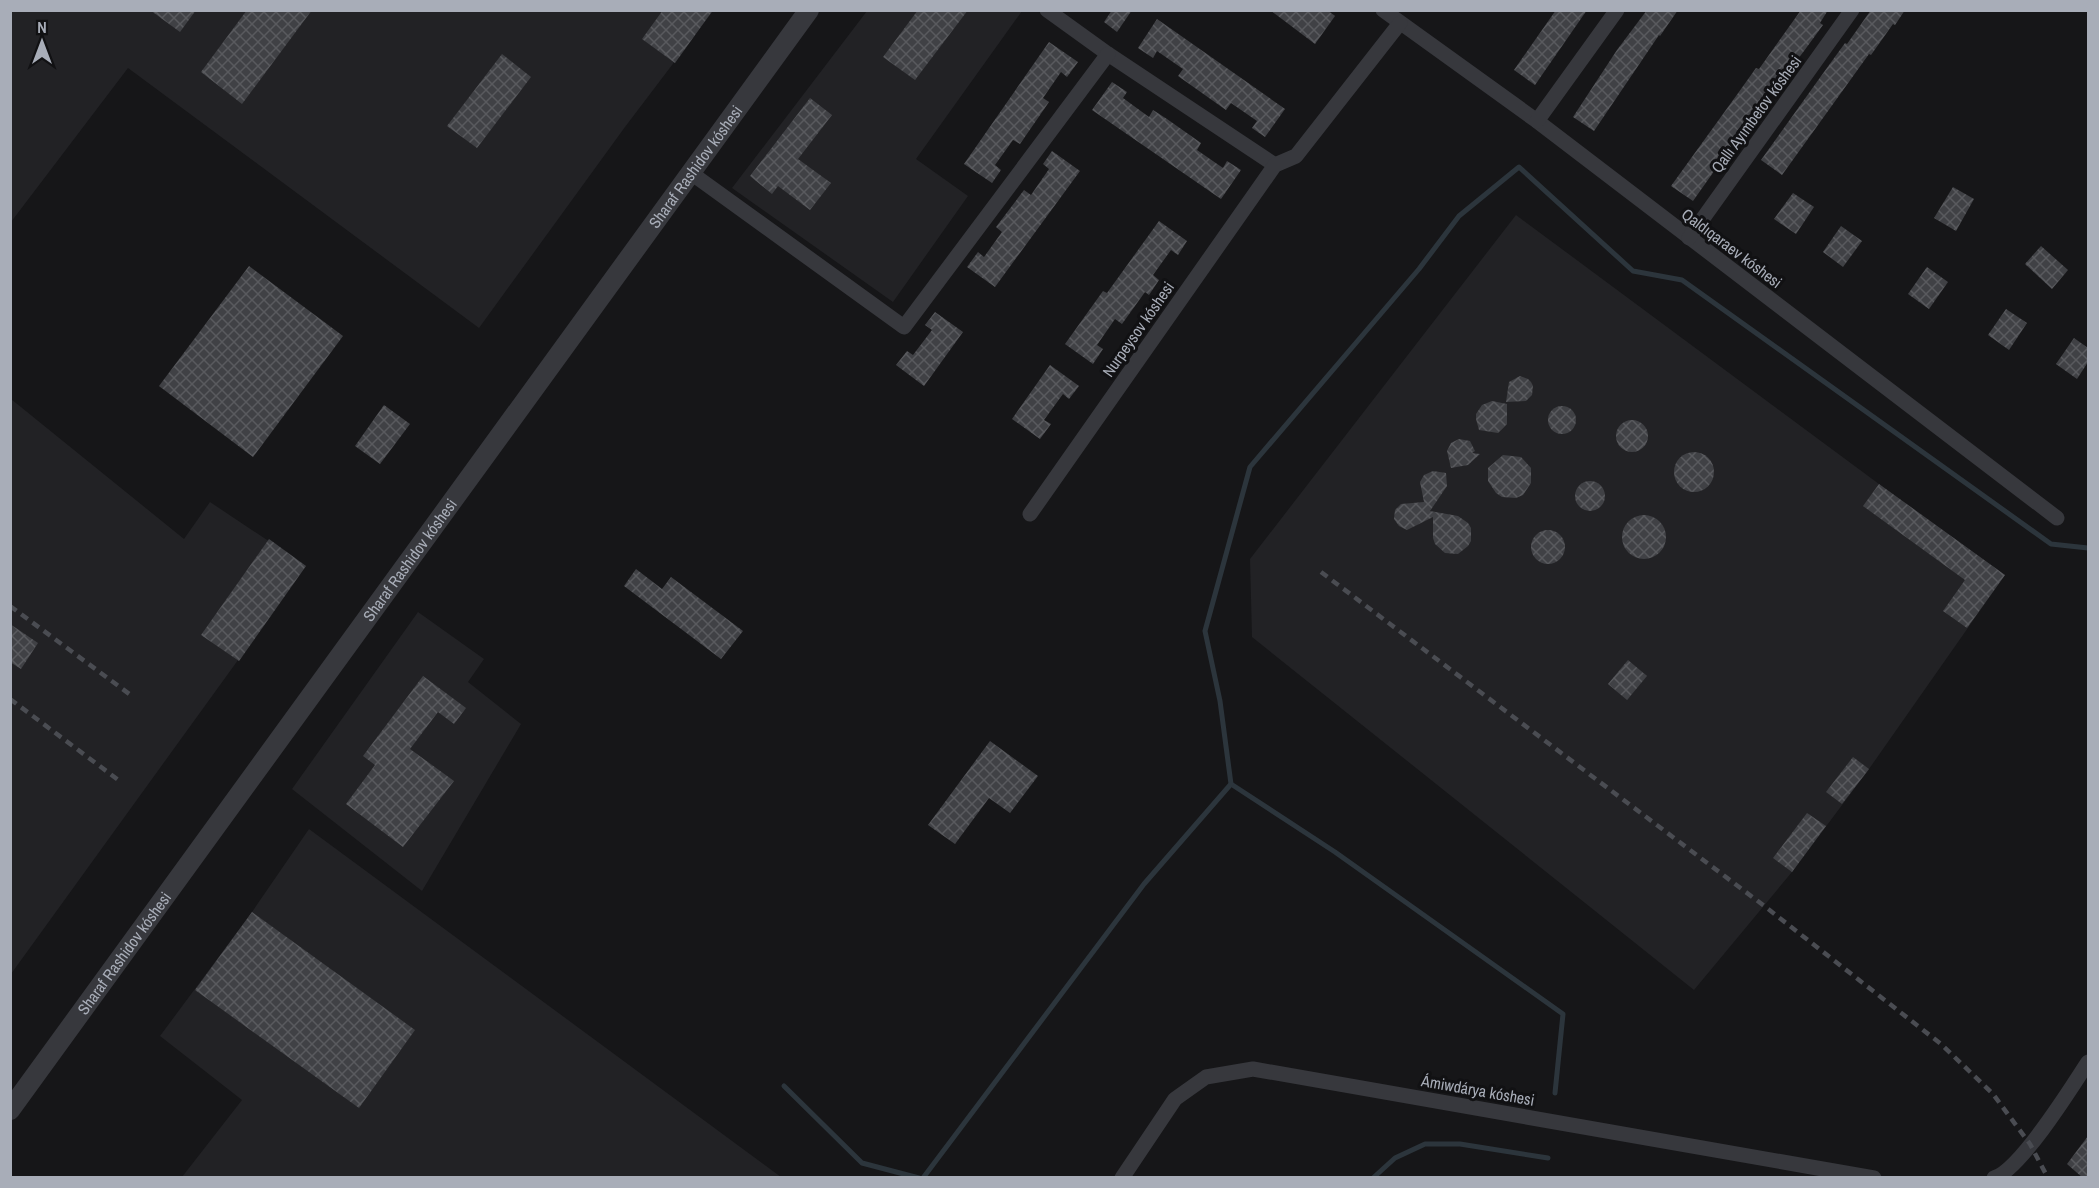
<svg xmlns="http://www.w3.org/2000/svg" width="2099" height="1188" font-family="'Archivo Narrow',sans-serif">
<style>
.built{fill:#222225}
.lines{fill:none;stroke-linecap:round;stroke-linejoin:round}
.stream{stroke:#2c353c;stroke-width:5}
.building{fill:url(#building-cross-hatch)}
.minor{stroke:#37383d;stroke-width:15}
.tertiary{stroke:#37383d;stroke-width:20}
.rail{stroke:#4a4c52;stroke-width:4.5;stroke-dasharray:8 6;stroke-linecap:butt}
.labels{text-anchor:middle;stroke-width:6;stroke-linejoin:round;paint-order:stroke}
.street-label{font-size:16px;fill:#a8adb8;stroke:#111113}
</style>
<defs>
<pattern id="building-cross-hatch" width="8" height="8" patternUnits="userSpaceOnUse" patternTransform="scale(1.5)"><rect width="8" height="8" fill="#404145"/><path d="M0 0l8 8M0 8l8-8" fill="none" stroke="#595a5e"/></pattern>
</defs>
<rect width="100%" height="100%" fill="#161618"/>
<g class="built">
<path d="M11,11h702l-88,116 -146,201 -351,-260 -117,154z"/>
<path d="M867,11h155l-106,148 52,37 -75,106 -161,-114z"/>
<path d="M1516,215l363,269 126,91 -136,194 -77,103 -98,118 -442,-353 -2,-78z"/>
<path d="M11,399l173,140 26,-37 96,64 -295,408z"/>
<path d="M418,612l66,47 -16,23 53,42 -99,167 -130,-102z"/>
<path d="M309,829l472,348h-599l60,-77 -82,-64 92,-124z"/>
</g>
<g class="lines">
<g class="stream">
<path d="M1231,784l104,68 228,162 -8,79"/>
<path d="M784,1086l78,77 57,15"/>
<path d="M923,1178l221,-294 87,-100 -11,-83 -15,-70 45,-164 169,-198 40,-53 60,-49 114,104 49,9 369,264 37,4"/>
<path d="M1373,1178l22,-20 30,-14h35l88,14"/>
</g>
</g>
<g class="building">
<path d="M150,10h46l-16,22z"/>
<path d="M247,10h65l-70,94 -41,-32z"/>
<path d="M663,10h50l-38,53 -33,-24z"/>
<path d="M918,10h50l-53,70 -32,-23z"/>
<path d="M1112,10h20l-15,22 -13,-10z"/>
<path d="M1270,10h57l8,6 -20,28z"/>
<path d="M1556,10h31l-52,75 -21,-15z"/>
<path d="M1647,10h31l-18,26 -1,-1 -65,96 -21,-14 44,-67z"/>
<path d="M1801,10h27l-8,13 3,2 -19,26 -22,29 -2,-2 -87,123 -22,-15 65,-90 20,-28 3,1z"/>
<path d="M1871,10h34l-10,15 -2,-1 -22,31 -2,-1 -87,121 -21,-15 63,-88 21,-29 2,1z"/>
<path d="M1157,19l128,90 -20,28 -13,-9 5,-7 -26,-18 -5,7 -48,-34 5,-7 -26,-18 -4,7 -15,-10z"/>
<path d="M1049,42l29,20 -11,15 -6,-5 -18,26 6,4 -29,42 -7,-4 -18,25 6,5 -9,13 -28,-19z"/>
<path d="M502,54l29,23 -54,71 -30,-22z"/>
<path d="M1112,82l15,10 -4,6 26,19 4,-7 14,9 34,24 -4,7 26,18 4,-7 14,9 -20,29 -129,-89z"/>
<path d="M810,98l22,17 -34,44 33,24 -21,27 -32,-24 -6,8 -22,-18z"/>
<path d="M1052,151l28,20 -85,116 -28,-20 11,-15 6,5 18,-25 -6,-5 28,-37 7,5 18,-26 -6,-5z"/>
<path d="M1953,187l21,12 -18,32 -22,-13z"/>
<path d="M1793,193l21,14 -18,27 -22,-15z"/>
<path d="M1159,221l28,20 -9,14 -7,-5 -18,25 6,5 -10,15 -4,-3 -23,32 -7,-5 -18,26 6,4 -10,15 -28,-20 38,-53 4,2z"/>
<path d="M1841,226l21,15 -19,26 -20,-15z"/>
<path d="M2041,246l27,24 -16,19 -27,-25z"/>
<path d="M249,266l94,70 -90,121 -94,-71z"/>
<path d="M1927,267l21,15 -19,27 -21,-15z"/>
<path d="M2006,309l21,14 -18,27 -21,-15z"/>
<path d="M935,312l28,20 -39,54 -28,-21 11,-14 6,4 19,-25 -7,-5z"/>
<path d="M2074,338l14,10v14l-11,17 -21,-15z"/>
<path d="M1050,365l29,21 -10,13 -6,-5 -19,26 7,4 -11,15 -28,-20z"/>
<path d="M1520,376l8,3 3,3 2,4 -1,9 -6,6 -20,1 3,-20z"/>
<path d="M1492,401l15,3v20l-9,9 -19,-3 -3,-11v-5l6,-9z"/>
<path d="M384,405l26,19 -30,40 -25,-18z"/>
<circle cx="1562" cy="420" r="14"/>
<circle cx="1632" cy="436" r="16"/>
<path d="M1459,439l11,2 5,10 -3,2 8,1 -12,11 -17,3 -4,-17 4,-8z"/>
<circle cx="1694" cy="472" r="20"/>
<path d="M1503,455l18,2 10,11v15l-8,12 -7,3 -14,-1 -6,-4 -8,-12v-13z"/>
<path d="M1433,471l13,2 1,13 -17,25 28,5 10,7 3,5v13l-3,5 -10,8 -13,-1 -10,-9 -2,-6v-21l-26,13 -8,-4 -5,-7 1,-9 6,-6 23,-2 -4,-20 4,-7z"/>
<circle cx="1590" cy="496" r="15"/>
<path d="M1879,484l126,91 -38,53 -24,-17 22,-31 -102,-74z"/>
<circle cx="1644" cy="537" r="22"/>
<circle cx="1548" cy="547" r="17"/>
<path d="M269,539l37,27 -67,95 -38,-26z"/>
<path d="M636,569l26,20 9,-12 72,54 -22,28 -97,-73z"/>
<path d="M10,624l28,19 -17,26 -11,-7z"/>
<path d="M1628,660l19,16 -20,24 -19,-16z"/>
<path d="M423,676l43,32 -12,16 -16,-12 -28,37 44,32 -51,66 -57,-43 29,-39 -12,-9z"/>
<path d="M990,741l48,35 -28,37 -21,-15 -34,46 -27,-19z"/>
<path d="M1853,757l16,12 -27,35 -16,-12z"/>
<path d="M1807,813l19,13 -34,46 -19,-14z"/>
<path d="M252,912l163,118 -56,78 -164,-118z"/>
<path d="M2088,1136v42h-5l-16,-14z"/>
</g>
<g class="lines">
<g class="minor">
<path d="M1047,10l61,44 167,111"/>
<path d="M1383,10l154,111 520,397"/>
<path d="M1537,121l80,-111"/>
<path d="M691,173l213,154 204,-273"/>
<path d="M1689,238l163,-228"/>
<path d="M1030,514l245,-349 21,-9 104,-133"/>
<path d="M1122,1178l53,-79 31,-22 47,-8 621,109"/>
<path d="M1994,1178c26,-8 78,-91 94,-116"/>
</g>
<path class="tertiary" id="s1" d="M10,1110l799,-1100"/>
<g class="rail">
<path d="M1321,572l442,333 178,139 52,50 37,50 18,34"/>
<path d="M10,606l122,90"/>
<path d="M10,699l111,83"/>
</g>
</g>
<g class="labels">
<g class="street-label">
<text transform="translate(1756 114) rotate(-54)" y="6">Qallı Ayımbetov kóshesi</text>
<text dy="6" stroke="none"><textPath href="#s1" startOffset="1166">Sharaf Rashidov kóshesi</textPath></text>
<text transform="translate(1732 248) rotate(37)" y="6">Qaldıqaraev kóshesi</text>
<text transform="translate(1138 329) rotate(-55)" y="6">Nurpeysov kóshesi</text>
<text dy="6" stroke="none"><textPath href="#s1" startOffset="680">Sharaf Rashidov kóshesi</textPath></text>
<text dy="6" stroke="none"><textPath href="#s1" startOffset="194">Sharaf Rashidov kóshesi</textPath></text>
<text transform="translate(1478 1090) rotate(10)" y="6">Ámiwdárya kóshesi</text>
</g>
</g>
<rect width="2099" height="1188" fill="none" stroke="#a8adb8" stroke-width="24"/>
<g transform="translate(42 42)" stroke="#111113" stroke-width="4.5" paint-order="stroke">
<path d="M0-4.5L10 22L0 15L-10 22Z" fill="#a8adb8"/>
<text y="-9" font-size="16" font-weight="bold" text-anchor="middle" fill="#a8adb8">N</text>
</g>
</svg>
